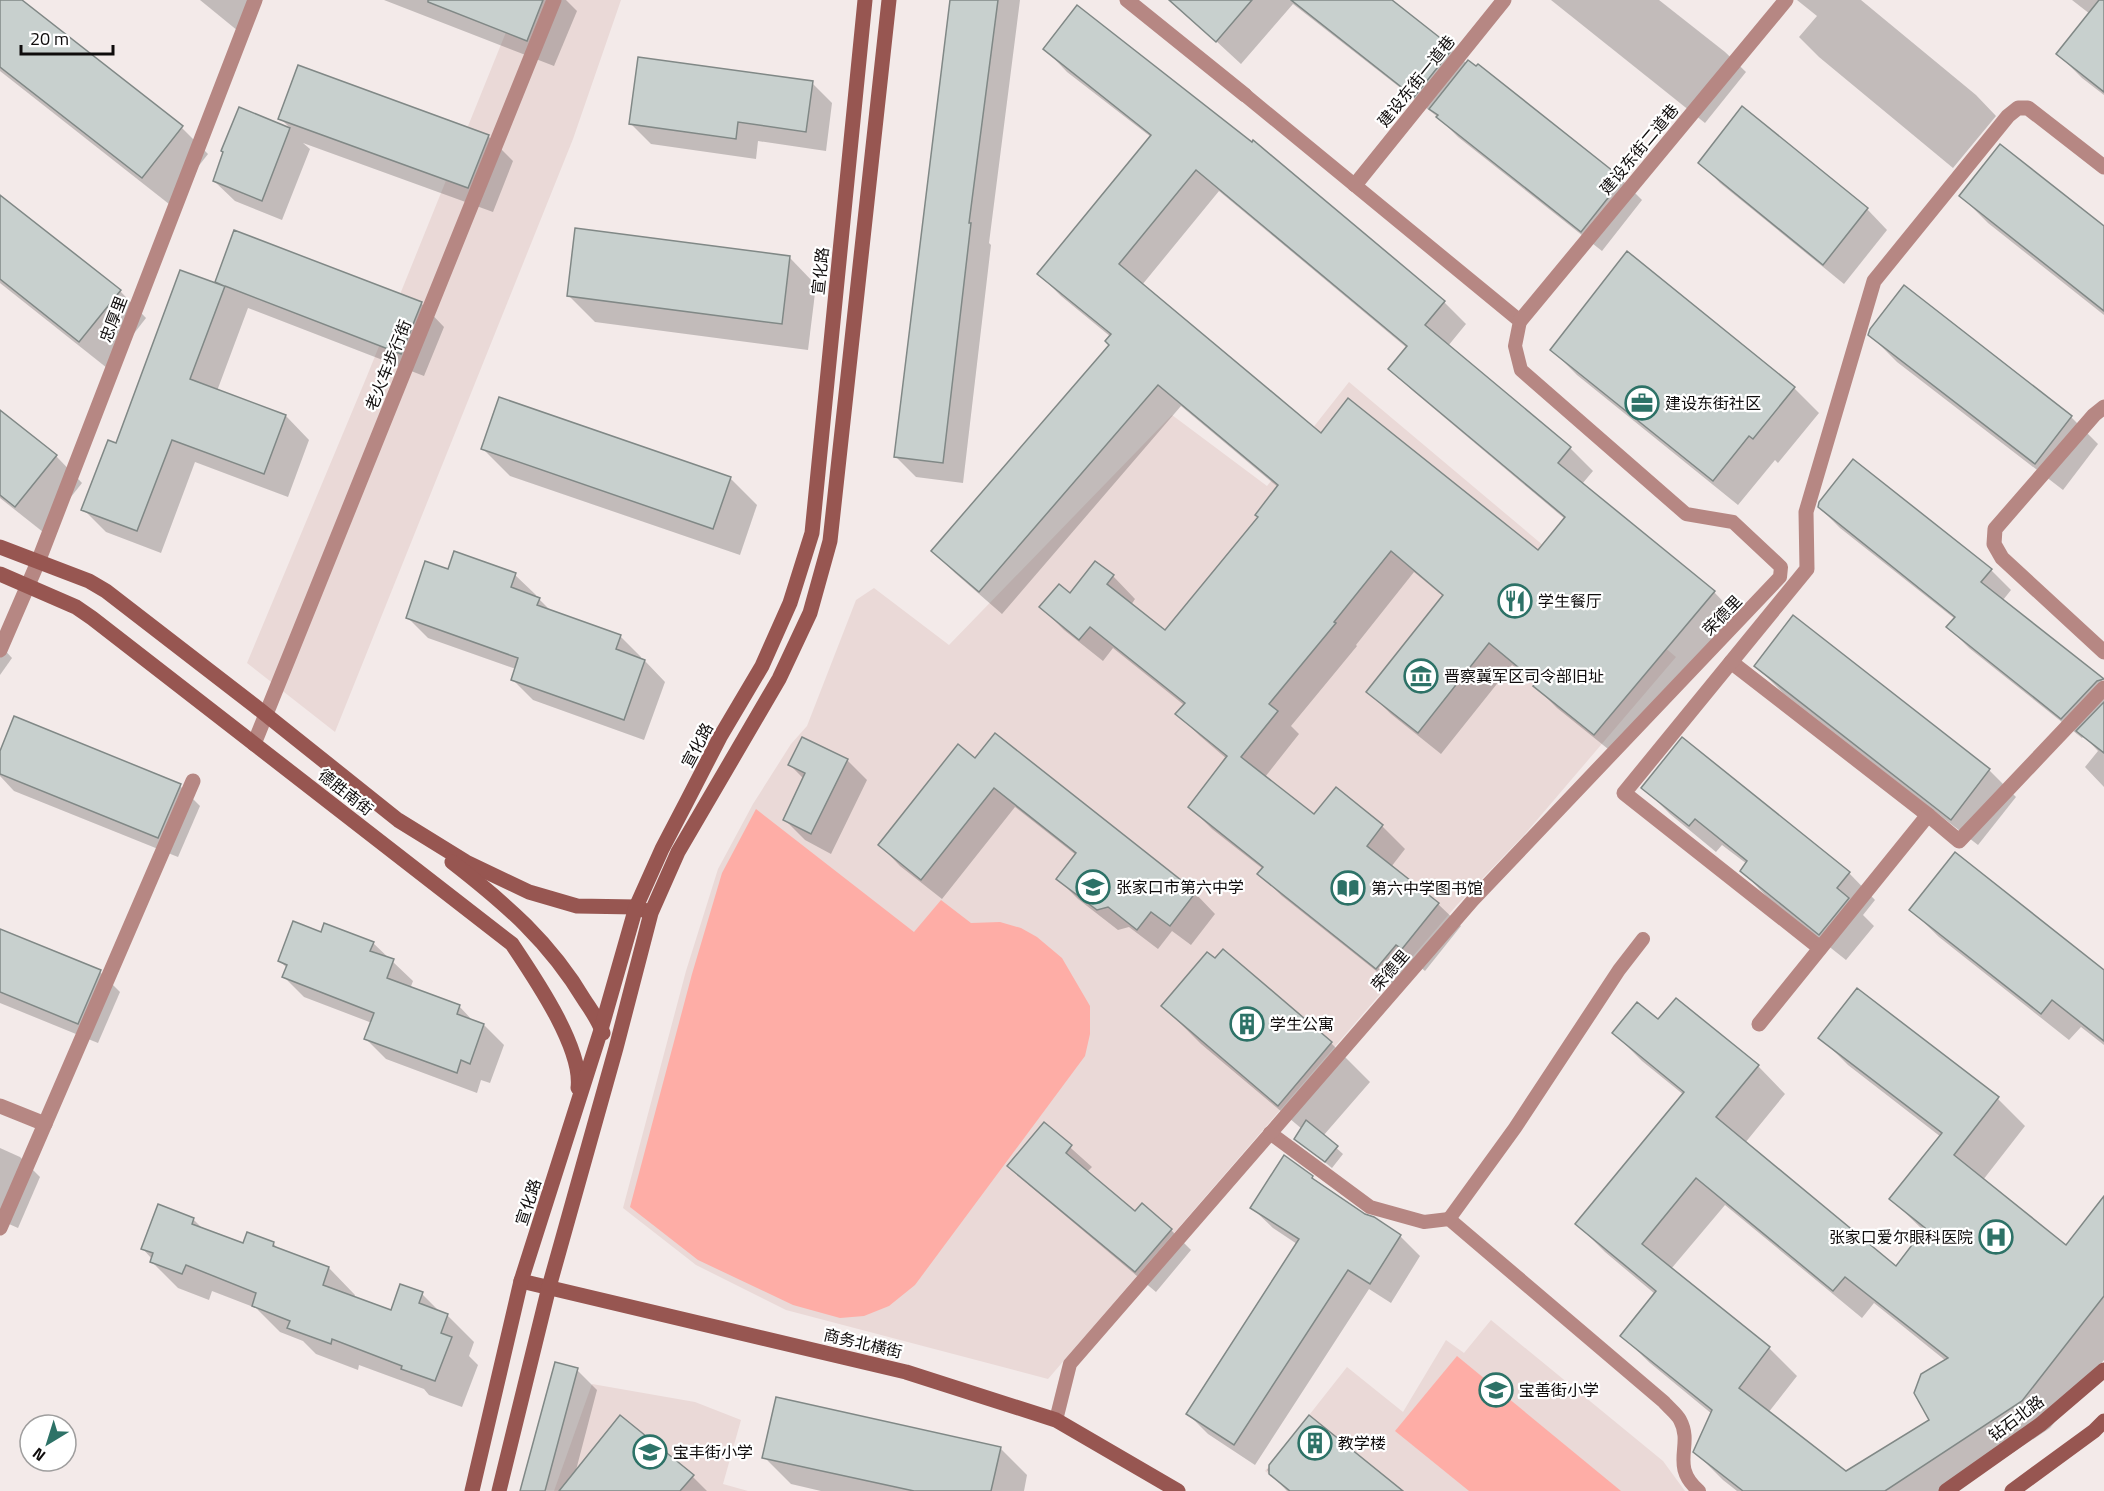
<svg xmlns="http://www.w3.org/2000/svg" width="2104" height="1491" font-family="'Titillium Web','Noto Sans SC',sans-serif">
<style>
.built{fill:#ead9d7}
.green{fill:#feada6}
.shadow{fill:#0003;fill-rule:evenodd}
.building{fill:#c8d0ce;stroke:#808886;stroke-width:1.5;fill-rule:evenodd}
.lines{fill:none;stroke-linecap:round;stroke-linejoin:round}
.lane{stroke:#b68783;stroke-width:14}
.street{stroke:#b68783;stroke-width:15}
.secondary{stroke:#975651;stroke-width:15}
.labels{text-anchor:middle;stroke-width:4.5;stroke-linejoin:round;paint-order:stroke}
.street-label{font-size:16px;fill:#0f0c0c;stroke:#fff}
.poi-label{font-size:16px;fill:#0f0c0c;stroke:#fff;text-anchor:start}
</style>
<rect width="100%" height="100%" fill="#f3eae9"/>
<g class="built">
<path d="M519,0h102l-48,139 -238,593 -88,-69 120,-287z"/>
<path d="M1349,382l327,275 -151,177 -68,71 -409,474 -262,-69 -90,-45 -73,-57 63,-237 32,-102 35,-65 38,-60 16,-18 49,-126 18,-12 75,57 223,-230 95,71z"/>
<path d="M1491,1320l172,141 22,30h-395l-25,-20 82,-104 56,45 43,-72 18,13z"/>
<path d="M592,1384l103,18 46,18 -18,64 25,7h-194z"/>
</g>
<g class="green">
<path d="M756,809l158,123 27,-32 30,23 29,-1 21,6 16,9 25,21 28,48v28l-5,22 -170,229 -26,21 -25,10 -24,2 -47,-13 -95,-45 -68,-53 62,-233 30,-101z"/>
<path d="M1457,1356l164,135h-152l-74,-60z"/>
</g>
<g class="shadow">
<path d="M0,0h19l163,128 26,26 -39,50 -169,-133z"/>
<path d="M200,0h63l-25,31z"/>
<path d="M384,0h182l11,11 -23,55z"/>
<path d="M952,0h68l-31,243 2,2 -28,238 -47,-6 -20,-20z"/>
<path d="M1180,0h209l63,49 15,15 155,116 20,20 -40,51 -144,-114 -19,-19 -146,-114 -52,60 -65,-60z"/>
<path d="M1551,0h108l66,52 21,20 -41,51z"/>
<path d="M1797,0h64l115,95 20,21 -43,52 -134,-111 -20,-20 18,-21z"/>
<path d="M2072,0h32v95l-22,-17 -24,-24 32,-40z"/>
<path d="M1045,49l399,253 22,22 -18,22 122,102 23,23 -11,13 132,108 22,23 -118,142 -61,-49 -22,-22 1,-2 -24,-19 -71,89 -50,-40 -23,-22 76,-95 -30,-25 -58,73 1,1 -66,80 8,8 -34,43 49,39 22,-26 46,36 23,23 -14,18 47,37 23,22 -36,45 -6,-5 -19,24 -118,-94 -23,-22 4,-5 -51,-40 -22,-22 37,-48 -27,-23 -23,-22 7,-9 -71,-57 -10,13 -39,-31 -23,-23 72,-31 22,23 -4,6 34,27 95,-114 19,-30 -98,-82 -179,208 -47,-41 -22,-22 178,-206v-8l-50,-41 -22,-22 112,-137 -84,-65zM1219,191l188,157 -17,21 23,22 152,128 -27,33 -217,-117 -179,-150z"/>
<path d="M812,83l20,20 -6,48 -68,-10 -2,18 -105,-15 -21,-21z"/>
<path d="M240,109l51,20 -11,-11 208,18 25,25 -20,51 -190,-69 7,6 -28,71 -47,-19 -21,-20z"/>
<path d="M1700,162l167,47 20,21 -43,54 -124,-101z"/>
<path d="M1961,196l143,32v87l-116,-92z"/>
<path d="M0,197l120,94 26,27 -39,50 -107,-85z"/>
<path d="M1628,253l166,135 25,25 -41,50 -3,-3 -37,45 -161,-130 -25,-25z"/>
<path d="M790,258l26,27 -8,65 -213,-28 -27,-27z"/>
<path d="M216,282l205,21 23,24 -20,49 -176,-68 -31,83 69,25 23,24 -21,57 -93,-35 -34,91 -55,-21 -23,-23 34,-65 104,-158z"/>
<path d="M1870,335l201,82 27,27 -35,46 -166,-128z"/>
<path d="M0,412l56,44 26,27 -39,49 -43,-34z"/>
<path d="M483,449l247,29 27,27 -17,50 -230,-79z"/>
<path d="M1819,507l172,63 20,20 -8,10 101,82v105l-19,-20 13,-16 -14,-15 -2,2 -113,-90 -21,-21 7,-8 -115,-91z"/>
<path d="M449,571l66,4 21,20 -1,2 4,2 13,13 69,25 20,20 -1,3 5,1 20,21 -21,58 -111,-40 -21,-21 4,-10 -88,-31 -21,-21z"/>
<path d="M1793,617l196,153 27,27 -38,48 -195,-152 -27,-27z"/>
<path d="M0,645l12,13 -12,17z"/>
<path d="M995,735l200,158 20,21 -24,31 -19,-14 -14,18 -29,-22 -11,3 -40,-31 -20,-20 18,-24 -61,-48 -73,92 -42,-33 -20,-21 95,-85z"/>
<path d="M0,755l180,31 20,20 -22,51 -164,-66 -14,-15z"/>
<path d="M847,760l20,20 -36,74 -26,-14 -20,-20 19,-41 -14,-14z"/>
<path d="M1643,787l206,86 26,27 -12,15 11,11 -28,34 -78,-62 -26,-27 5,-7 -25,-19 -6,7 -46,-38z"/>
<path d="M1911,910l193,63v72l-23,-18 -12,13 -130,-103z"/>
<path d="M0,931l100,41 20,20 -22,51 -98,-40z"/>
<path d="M322,934l51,9 40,38 -3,8 49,17 15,16 10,3 20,20 -14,38 -9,-3 -4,13 -91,-34 -20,-20 6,-16 -68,-26 -20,-20 3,-9 -7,-7z"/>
<path d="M1223,951l108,92 39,39 -47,54 20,18 -11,14 -36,-29 6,-10 -101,-85 -38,-38z"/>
<path d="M1658,1021l100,45 27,28 -40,49 151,125 28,-37 -33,-32 50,-62 -93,-72 -28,-28 178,62 27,27 -42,54 83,67 38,-48v161l-54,68 -95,63h-218l-14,-11 -28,-28 17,-38 -62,-51 -28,-27 33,-42 -50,-42 -28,-28 107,-129 -42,-34 -28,-28zM1725,1205l137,113 12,-15 72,58 -16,59 -85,53 -77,-60 29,-37 -28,-28 -98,-79z"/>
<path d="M1044,1124l48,43 -5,5 48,41 36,17 20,20 -35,42 -126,-106 -21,-20z"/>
<path d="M0,1148l20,9 20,20 -22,51 -18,-8z"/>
<path d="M1284,1157l38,30 42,29 36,20 20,20 -29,47 -22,-14 -114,176 -47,-31 -20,-20 109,-170 -24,-16 -21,-20z"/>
<path d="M193,1219l11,11 39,15 30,-2 6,7 50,18 26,27 -1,3 38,14 30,-18 18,18 7,3 27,27 -5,14 9,9 -16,42 -33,-12 -5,-6 -65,-24 -1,5 -42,-16 -13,-13 -23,-9 -24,-24 -44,-17 -3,9 -31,-12 -27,-27 1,-2 -9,-10z"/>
<path d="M577,1370l20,20 -22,84 118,3 14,14h-185z"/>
<path d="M1310,1417l91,74h-114l-20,-21z"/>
<path d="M1000,1448l27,27 -3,16h-203l-30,-7 -27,-27z"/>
</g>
<g class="building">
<path d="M0,0h22l161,126 -41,52 -142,-111z"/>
<path d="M428,0h115l-16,41 -99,-39z"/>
<path d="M950,0h48l-29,223h2l-28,240 -49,-6z"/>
<path d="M1169,0h83l-36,42z"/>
<path d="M1291,0h101l61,48 -39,49z"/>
<path d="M2099,0h5v92l-48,-38z"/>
<path d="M1077,5l175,137 1,-2 192,161 -20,24 146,122 -13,16 157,128 -121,144 -61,-49 3,-4 -47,-39 -71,90 -52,-41 77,-97 -52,-44 -57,71 2,1 -67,81 9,7 -37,46 73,57 22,-27 47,38 -16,21 72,57 -37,46 -6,-4 -20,24 -119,-95 6,-7 -75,-60 39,-51 -52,-42 10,-11 -95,-76 -11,13 -40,-33 20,-23 11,9 25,-32 19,14 -7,9 58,46 93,-113 -3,-2 23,-30 -120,-100 -179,207 -48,-41 178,-206 -4,-4 6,-7 -74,-60 114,-139 -108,-86zM1196,170l211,176 -19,23 177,148 -27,33 -190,-152 -27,35 -202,-169z"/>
<path d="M638,57l175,24 -7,51 -68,-10 -2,17 -107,-15z"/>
<path d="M1468,60l8,6 2,-2 145,115 -42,53 -145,-115 2,-2 -9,-6z"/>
<path d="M298,65l191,70 -21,53 -190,-69z"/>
<path d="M1742,106l126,102 -45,57 -125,-102z"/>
<path d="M239,107l51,21 -28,73 -49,-20 10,-29 -2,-1z"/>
<path d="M2000,144l104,82v85l-145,-115z"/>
<path d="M0,195l121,95 -42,52 -79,-63z"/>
<path d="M575,228l215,28 -8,68 -215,-28z"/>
<path d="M234,230l188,72 -21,52 -176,-68 -35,93 96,36 -22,59 -92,-34 -35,91 -56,-21 27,-70 8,3 64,-173 44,16 -9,-4z"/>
<path d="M1627,251l168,136 -42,52 -4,-3 -36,45 -163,-131z"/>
<path d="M1904,285l168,131 -37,48 -167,-129 2,-6z"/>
<path d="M499,397l232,80 -18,52 -232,-80z"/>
<path d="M0,410l57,45 -42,52 -15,-12z"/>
<path d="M1853,459l139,110 -11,13 123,97 -7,2 -36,38 -115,-92 9,-10 -137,-110 1,-5z"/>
<path d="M454,551l62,22 -5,14 29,11 -3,7 84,30 -5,14 29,11 -21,60 -113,-40 7,-22 -112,-40 19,-57 23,8z"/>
<path d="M1793,615l197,154 -39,51 -197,-154z"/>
<path d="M2104,702v51l-28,-22z"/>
<path d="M14,716l167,68 -23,54 -158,-64v-23z"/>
<path d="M995,733l201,159 -26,34 -19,-14 -14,18 -29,-23 -11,3 -41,-31 20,-26 -82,-65 -73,92 -43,-35 80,-101 17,14z"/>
<path d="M802,737l46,22 -37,75 -28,-14 22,-47 -17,-8z"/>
<path d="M1682,737l168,135 -13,16 12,10 -30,37 -79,-64 7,-10 -52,-42 -6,7 -48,-38z"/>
<path d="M1955,852l149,118v71l-52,-41 -11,14 -132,-104z"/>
<path d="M293,921l28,11 3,-9 50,19 -4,9 24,8 -7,19 73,27 -3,9 27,10 -14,40 -9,-4 -4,13 -93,-34 10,-26 -92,-36 5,-12 -9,-4z"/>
<path d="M0,929l101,41 -23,54 -78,-32z"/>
<path d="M1223,949l109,93 -54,64 -117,-100 46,-54 8,6z"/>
<path d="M1857,988l142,109 -45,58 112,90 38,-49v100l-82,105 -137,90h-142l-50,-39 19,-42 -92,-74 36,-45 -81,-67 109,-132 -72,-59 25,-31 21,17 18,-21 83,67 -43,52 180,149 29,-38 -36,-29 53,-66 -124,-95zM1696,1178l137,113 12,-14 103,81 -27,16 -7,19 15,27 -83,51 -107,-83 31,-41 -128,-103z"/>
<path d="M1306,1120l32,26 -13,16 -31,-23z"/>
<path d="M1044,1122l28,23 -6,8 69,58 7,-8 30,26 -37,43 -128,-106z"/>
<path d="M1284,1155l29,21 -1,2 53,36 9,3 27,18 -31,49 -22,-14 -114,175 -48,-31 113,-175 -49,-31z"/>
<path d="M158,1204l36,14 -2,6 51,19 4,-11 27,10 -1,4 56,21 -6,18 68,25 9,-26 23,8 -4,11 29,11 -7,19 11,4 -17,44 -34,-12 1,-3 -70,-27 -1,5 -44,-16 3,-7 -38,-15 4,-13 -70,-28 -4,9 -32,-12 3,-9 -12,-4z"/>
<path d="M555,1362l23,6 -33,123h-25z"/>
<path d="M776,1397l225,50 -10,44h-77l-152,-33z"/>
<path d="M620,1415l74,60 -14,16h-121z"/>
<path d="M1309,1415l94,76h-113l-21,-17v-9z"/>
</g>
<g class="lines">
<g class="lane">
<path d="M1270,1133l100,74 54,15 25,-3 215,183c5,6 13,12 16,18 14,26 -11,45 19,71"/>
<path d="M1449,1219l66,-91 104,-158 24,-31"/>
<path d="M1056,1420l14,-56 403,-464 307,-323 1,-10 -48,-45 -47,-8 -165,-144 -6,-24 5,-25 -275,-226"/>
</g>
<g class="street">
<path d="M1127,0l118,95"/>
<path d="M1355,185l149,-185"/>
<path d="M1520,321l266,-321"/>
<path d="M2104,407l-10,8 -99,114 -1,15 8,14 102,94"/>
<path d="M0,650l38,-88 217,-562"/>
<path d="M1731,662l197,153"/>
<path d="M254,744l300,-744"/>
<path d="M1820,948l-196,-155 183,-224 -1,-57 68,-231 134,-165 10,-8h10l76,59"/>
<path d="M1759,1024l169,-209 31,26 145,-153"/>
<path d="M0,1106l45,18"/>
<path d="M0,1228l193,-447"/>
</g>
<g class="secondary">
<path d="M0,547l89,34 17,10 149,115 143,114 68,42 63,30 48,14 59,1 10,4"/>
<path d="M0,574l76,33 16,11 420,326c22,33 71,104 66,144"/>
<path d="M452,862c54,42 98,80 133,139 7,10 14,21 18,32"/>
<path d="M521,1281l385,91 150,48 122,71"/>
<path d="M472,1491l49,-210 79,-248 36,-126 26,-58 24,-46 34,-66 42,-71 28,-63 22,-70 53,-533"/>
<path d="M499,1491l50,-204 67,-239 35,-135 27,-61 101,-173 31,-66 20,-72 59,-541"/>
<path d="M1946,1491l95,-67 63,-54"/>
<path d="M2012,1491l82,-60 10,-10"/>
</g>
</g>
<defs>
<g id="office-ring" transform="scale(1.725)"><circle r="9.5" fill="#fff" stroke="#2d7267" stroke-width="1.5"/><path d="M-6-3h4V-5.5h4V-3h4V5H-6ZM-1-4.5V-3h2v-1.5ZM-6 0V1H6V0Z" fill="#2d7267"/></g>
<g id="restaurant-ring" transform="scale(1.725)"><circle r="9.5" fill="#fff" stroke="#2d7267" stroke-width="1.5"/><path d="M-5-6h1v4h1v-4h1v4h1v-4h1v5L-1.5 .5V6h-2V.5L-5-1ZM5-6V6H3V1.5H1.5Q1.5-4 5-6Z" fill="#2d7267"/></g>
<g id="museum-ring" transform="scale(1.725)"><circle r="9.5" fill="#fff" stroke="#2d7267" stroke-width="1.5"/><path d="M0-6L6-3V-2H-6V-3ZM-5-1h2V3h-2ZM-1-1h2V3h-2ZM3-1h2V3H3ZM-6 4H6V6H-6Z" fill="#2d7267"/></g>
<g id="school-ring" transform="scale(1.725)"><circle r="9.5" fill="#fff" stroke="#2d7267" stroke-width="1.5"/><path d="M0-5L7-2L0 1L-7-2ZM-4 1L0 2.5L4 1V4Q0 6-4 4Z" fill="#2d7267"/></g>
<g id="library-ring" transform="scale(1.725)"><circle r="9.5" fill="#fff" stroke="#2d7267" stroke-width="1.5"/><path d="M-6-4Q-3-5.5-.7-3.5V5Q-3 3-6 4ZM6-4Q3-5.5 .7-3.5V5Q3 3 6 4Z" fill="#2d7267"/></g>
<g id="building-ring" transform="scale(1.725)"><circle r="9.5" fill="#fff" stroke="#2d7267" stroke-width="1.5"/><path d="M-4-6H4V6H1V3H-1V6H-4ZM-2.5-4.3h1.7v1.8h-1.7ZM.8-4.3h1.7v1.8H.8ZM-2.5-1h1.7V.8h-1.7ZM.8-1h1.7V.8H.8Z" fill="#2d7267"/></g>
<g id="hospital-ring" transform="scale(1.725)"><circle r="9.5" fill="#fff" stroke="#2d7267" stroke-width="1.5"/><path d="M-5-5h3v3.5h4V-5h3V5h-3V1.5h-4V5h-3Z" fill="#2d7267"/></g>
</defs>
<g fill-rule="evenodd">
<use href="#office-ring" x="1642" y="403"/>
<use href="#restaurant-ring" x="1515" y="601"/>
<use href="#museum-ring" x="1421" y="676"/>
<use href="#school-ring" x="1093" y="887"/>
<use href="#library-ring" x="1348" y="888"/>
<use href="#building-ring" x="1247" y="1024"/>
<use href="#hospital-ring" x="1996" y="1237"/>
<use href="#school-ring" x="1496" y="1390"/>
<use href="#building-ring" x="1315" y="1443"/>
<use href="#school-ring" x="650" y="1452"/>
</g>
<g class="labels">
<g class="street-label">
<text transform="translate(1416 81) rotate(-51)" y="6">建设东街一道巷</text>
<text transform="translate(1639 149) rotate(-50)" y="6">建设东街二道巷</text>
<text transform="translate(820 271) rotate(-84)" y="6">宣化路</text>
<text transform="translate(113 319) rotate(-69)" y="6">忠厚里</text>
<text transform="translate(388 365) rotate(-68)" y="6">老火车步行街</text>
<text transform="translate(1722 615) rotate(-46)" y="6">荣德里</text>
<text transform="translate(697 745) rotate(-62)" y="6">宣化路</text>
<text transform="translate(346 792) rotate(38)" y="6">德胜南街</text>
<text transform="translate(1390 970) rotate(-49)" y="6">荣德里</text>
<text transform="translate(528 1202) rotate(-72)" y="6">宣化路</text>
<text transform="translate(863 1343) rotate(13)" y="6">商务北横街</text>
<text transform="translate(2016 1418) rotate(-37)" y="6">钻石北路</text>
</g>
<g class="poi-label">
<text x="1665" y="409">建设东街社区</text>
<text x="1538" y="607">学生餐厅</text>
<text x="1444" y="682">晋察冀军区司令部旧址</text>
<text x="1116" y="893">张家口市第六中学</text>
<text x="1371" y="894">第六中学图书馆</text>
<text x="1270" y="1030">学生公寓</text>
<text x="1973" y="1243" text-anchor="end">张家口爱尔眼科医院</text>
<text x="1519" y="1396">宝善街小学</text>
<text x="1338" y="1449">教学楼</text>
<text x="673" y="1458">宝丰街小学</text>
</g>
</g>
<g transform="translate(48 1443) rotate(218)"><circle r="28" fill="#ffffff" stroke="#9f9e9e" stroke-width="1.5"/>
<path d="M0-4.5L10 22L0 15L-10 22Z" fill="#2d7267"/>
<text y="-9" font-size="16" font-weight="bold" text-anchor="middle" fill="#0f0c0c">N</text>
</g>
<path d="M21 45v9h92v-9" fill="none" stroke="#0f0c0c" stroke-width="3"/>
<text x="30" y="45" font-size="18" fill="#0f0c0c" stroke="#ffffff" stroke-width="4.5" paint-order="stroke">20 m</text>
</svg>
